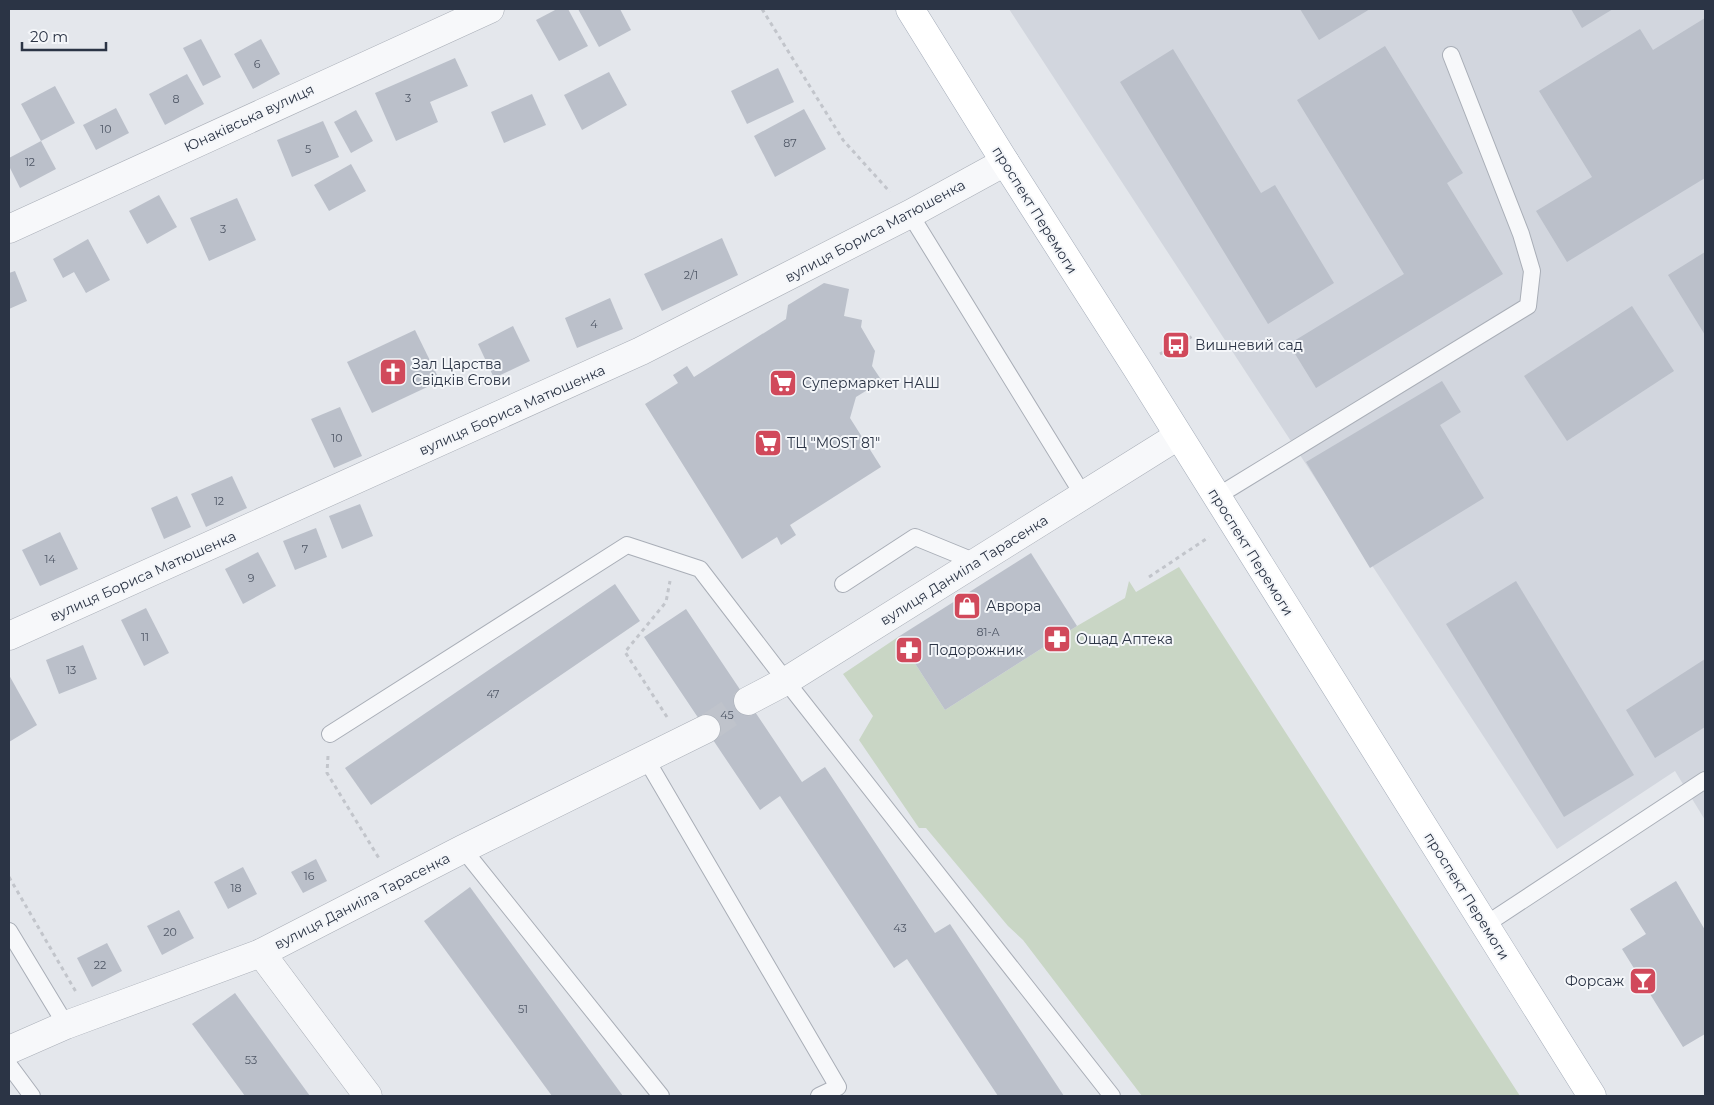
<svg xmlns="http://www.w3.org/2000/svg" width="1714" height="1105" font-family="Montserrat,sans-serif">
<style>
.built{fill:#d2d6de}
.green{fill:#c9d6c5}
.building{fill:#bbc0ca}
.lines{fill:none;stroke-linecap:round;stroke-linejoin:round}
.minor-tunnel{stroke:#bfc3cb;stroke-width:28;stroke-dasharray:28 14;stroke-linecap:butt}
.service-casing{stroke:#a9aeb7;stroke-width:18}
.minor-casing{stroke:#a9aeb7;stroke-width:29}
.primary-casing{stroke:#a3abb8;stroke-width:29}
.path{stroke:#c2c5cb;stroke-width:3;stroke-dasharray:4 4;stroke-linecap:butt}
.service{stroke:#f7f8fa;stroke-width:16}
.minor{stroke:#f7f8fa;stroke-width:28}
.primary{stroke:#fff;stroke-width:28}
.labels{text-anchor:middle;stroke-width:4;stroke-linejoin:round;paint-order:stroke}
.number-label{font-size:11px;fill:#4f5766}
.street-label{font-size:14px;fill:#2b3445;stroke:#f4f6f9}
.poi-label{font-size:14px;fill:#2b3445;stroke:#f4f6f9;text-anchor:start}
</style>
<rect width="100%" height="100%" fill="#e4e7ec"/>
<path class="built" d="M1009,9h696v811l-30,-49 -118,78z"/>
<path class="green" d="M1179,567l341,529h-378l-119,-156 -15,-14 -82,-98h-7l-60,-88 14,-24 -30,-42 55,-37 47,73 132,-84 48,-28 4,-17 7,11z"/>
<g class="building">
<path d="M557,9h11l20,37 -29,15 -23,-41z"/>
<path d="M578,9h42l11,21 -32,17z"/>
<path d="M1300,9h70l-51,31z"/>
<path d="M1571,9h42l-31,19z"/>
<path d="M1705,18v160l-138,84 -31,-51 56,-34 -53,-86 101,-62 13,21z"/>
<path d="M201,39l20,38 -18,9 -20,-38z"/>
<path d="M261,39l19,35 -27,15 -19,-35z"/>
<path d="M1385,46l78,127 -16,10 56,91 -187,114 -27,-44 115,-70 -107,-174z"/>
<path d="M1173,49l88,144 14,-8 59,98 -66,41 -148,-242z"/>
<path d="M455,58l13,28 -38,16 8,20 -42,19 -21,-48z"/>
<path d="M778,68l16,34 -47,22 -16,-33z"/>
<path d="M609,72l18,33 -45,25 -18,-35z"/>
<path d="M187,74l17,30 -39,21 -16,-31z"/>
<path d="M55,86l20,37 -34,18 -20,-37z"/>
<path d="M532,94l14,31 -42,18 -13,-31z"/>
<path d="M116,108l13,25 -33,17 -13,-25z"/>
<path d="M804,109l22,40 -51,28 -21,-41z"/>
<path d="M356,110l17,31 -22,12 -17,-31z"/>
<path d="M323,121l16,36 -47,20 -15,-37z"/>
<path d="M41,141l15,28 -36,19 -11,-22v-8z"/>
<path d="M351,164l15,27 -37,20 -15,-26z"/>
<path d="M159,195l18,32 -30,17 -18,-33z"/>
<path d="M237,198l19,42 -47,21 -19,-43z"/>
<path d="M722,238l16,37 -76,36 -18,-37z"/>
<path d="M88,239l22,41 -24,13 -12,-21 -11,6 -10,-19z"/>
<path d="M1705,252v83l-37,-60z"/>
<path d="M15,271l12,30 -18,8v-36z"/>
<path d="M824,283l25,6 -5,27 18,4 -1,7 14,24 -3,15 10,15 -26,16 -6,21 31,49 -91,58 6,10 -15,10 -4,-8 -35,22 -97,-155 33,-21 -5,-8 14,-9 7,11 92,-58 2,-14z"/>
<path d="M610,298l13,31 -46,19 -12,-30z"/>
<path d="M1632,306l42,65 -107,70 -43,-65z"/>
<path d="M513,326l17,35 -36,17 -16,-34z"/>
<path d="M415,330l25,51 -68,32 -25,-51z"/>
<path d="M1442,381l19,31 -21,13 44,73 -114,70 -64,-106z"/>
<path d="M340,407l22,49 -28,12 -23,-49z"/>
<path d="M232,476l15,32 -41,19 -15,-33z"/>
<path d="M177,496l14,31 -27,12 -13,-31z"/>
<path d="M360,504l13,32 -31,13 -13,-33z"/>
<path d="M316,528l11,29 -32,13 -12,-29z"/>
<path d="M60,532l18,37 -38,17 -18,-36z"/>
<path d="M258,552l18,34 -33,18 -18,-35z"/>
<path d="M1031,553l46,73 -132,84 -47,-73z"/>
<path d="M1516,581l118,194 -70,42 -118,-193z"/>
<path d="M615,584l25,37 -269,184 -26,-37z"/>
<path d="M146,608l23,45 -25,13 -23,-46z"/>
<path d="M686,609l116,173 23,-15 110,166 15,-9 114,172h-66l-91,-137 -13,9 -114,-172 -20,14 -116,-173z"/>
<path d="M83,645l14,34 -38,15 -13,-34z"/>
<path d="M1705,659v68l-50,31 -29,-48z"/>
<path d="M9,675l28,50 -28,17z"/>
<path d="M316,859l11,22 -24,12 -12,-21z"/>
<path d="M243,867l14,27 -29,15 -14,-27z"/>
<path d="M1676,881l29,49v104l-22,13 -61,-98 24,-15 -16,-25z"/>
<path d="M470,887l153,209h-71l-128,-175z"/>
<path d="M179,910l15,28 -32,17 -15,-29z"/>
<path d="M107,943l15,28 -30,16 -15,-29z"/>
<path d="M235,993l75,103h-65l-53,-72z"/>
</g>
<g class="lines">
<path class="minor-tunnel" d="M706,729l42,-28"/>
<g class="service-casing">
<g id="service">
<path d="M910,214l173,281"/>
<path d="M1216,497l312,-191 4,-35 -11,-37 -70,-179"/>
<path d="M843,584l72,-47 61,25"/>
<path d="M330,734l297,-189 73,24 86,112 326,415"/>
<path d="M646,759l192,328 -19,9"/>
<path d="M463,849l198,247"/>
<path d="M1485,925l220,-145"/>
<path d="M9,931l57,94"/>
<path d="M9,1065l23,31"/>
</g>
</g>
<g class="minor-casing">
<g id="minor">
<path d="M9,229l481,-220"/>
<path d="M9,636l632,-285 269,-137 95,-52"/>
<path d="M748,701l38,-20 392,-245"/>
<path d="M261,953l107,143"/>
<path d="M9,1050l57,-25 195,-72 202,-104 243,-120"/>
</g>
</g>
<g class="primary-casing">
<path id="primary" d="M910,9l95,153 131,205 456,729"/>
</g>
<g class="path">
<path d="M762,9l81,131 47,52"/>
<path d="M1160,354l33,-18"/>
<path d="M1149,577l60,-40"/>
<path d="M667,717l-42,-65 41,-50 4,-21"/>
<path d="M328,756l-1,17 53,87"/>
<path d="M9,877l67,115"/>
</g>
<use href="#service" class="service"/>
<use href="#minor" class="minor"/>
<use href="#primary" class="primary"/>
</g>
<defs>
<g id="bus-square" transform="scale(1.4375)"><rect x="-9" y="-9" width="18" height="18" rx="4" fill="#d1495b" stroke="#f4f6f9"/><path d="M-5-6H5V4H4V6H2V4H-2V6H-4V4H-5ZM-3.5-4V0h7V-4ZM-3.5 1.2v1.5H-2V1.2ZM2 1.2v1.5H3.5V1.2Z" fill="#fff"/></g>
<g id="church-square" transform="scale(1.4375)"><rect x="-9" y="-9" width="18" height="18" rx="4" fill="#d1495b" stroke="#f4f6f9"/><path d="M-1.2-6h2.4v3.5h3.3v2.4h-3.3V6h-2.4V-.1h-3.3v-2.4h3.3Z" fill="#fff"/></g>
<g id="supermarket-square" transform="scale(1.4375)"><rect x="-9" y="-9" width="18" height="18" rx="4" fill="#d1495b" stroke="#f4f6f9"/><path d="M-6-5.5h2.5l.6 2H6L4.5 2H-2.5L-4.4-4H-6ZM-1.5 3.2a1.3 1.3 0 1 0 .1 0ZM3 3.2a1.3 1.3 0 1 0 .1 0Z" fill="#fff"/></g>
<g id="shop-square" transform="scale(1.4375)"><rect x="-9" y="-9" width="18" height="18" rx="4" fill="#d1495b" stroke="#f4f6f9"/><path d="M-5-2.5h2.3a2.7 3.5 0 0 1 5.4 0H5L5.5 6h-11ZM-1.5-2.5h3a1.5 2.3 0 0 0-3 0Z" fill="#fff"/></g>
<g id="pharmacy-square" transform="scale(1.4375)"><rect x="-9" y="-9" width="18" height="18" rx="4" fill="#d1495b" stroke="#f4f6f9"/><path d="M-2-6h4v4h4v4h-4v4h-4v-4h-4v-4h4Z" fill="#fff"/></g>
<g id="bar-square" transform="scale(1.4375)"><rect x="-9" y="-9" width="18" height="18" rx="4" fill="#d1495b" stroke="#f4f6f9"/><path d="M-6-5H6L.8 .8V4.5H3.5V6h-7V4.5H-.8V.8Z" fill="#fff"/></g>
</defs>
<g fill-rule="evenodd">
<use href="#bus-square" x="1176" y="345"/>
<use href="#church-square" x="393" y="372"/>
<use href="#supermarket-square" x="783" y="383"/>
<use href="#supermarket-square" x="768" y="443"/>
<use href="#shop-square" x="967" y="606"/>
<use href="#pharmacy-square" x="1057" y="639"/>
<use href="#pharmacy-square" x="909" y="650"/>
<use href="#bar-square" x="1643" y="981"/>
</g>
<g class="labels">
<g class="number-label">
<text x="257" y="68">6</text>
<text x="408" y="102">3</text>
<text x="176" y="103">8</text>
<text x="106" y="133">10</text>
<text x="790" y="147">87</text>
<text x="308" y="153">5</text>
<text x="30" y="166">12</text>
<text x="223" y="233">3</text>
<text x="691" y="279">2/1</text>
<text x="594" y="328">4</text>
<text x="337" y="442">10</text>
<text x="219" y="505">12</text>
<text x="305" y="553">7</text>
<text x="50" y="563">14</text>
<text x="251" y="582">9</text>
<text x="988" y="636">81-А</text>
<text x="145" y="641">11</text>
<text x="71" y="674">13</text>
<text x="493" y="698">47</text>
<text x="727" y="719">45</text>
<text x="309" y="880">16</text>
<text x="236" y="892">18</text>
<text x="900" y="932">43</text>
<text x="170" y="936">20</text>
<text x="100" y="969">22</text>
<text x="523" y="1013">51</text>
<text x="251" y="1064">53</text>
</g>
<g class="street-label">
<text transform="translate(249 118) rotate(-25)" y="5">Юнаківська вулиця</text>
<text transform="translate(1035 210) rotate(58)" y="5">проспект Перемоги</text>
<text transform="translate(875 231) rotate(-28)" y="5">вулиця Бориса Матюшенка</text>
<text transform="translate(512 410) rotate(-24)" y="5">вулиця Бориса Матюшенка</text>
<text transform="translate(1251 552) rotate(58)" y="5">проспект Перемоги</text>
<text transform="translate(964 570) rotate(-32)" y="5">вулиця Даниіла Тарасенка</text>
<text transform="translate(143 576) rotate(-24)" y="5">вулиця Бориса Матюшенка</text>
<text transform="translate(1467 896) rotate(58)" y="5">проспект Перемоги</text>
<text transform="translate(362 901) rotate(-27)" y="5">вулиця Даниіла Тарасенка</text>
</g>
<g class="poi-label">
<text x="1195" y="350">Вишневий сад</text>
<text x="412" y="369">Зал Царства<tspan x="412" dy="16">Свідків Єгови</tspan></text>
<text x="802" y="388">Супермаркет НАШ</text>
<text x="787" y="448">ТЦ "MOST 81"</text>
<text x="986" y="611">Аврора</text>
<text x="1076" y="644">Ощад Аптека</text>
<text x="928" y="655">Подорожник</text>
<text x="1624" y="986" text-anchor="end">Форсаж</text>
</g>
</g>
<rect width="1714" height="1105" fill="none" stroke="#2b3445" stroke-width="20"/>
<path d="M22 42v8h84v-8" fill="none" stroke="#2b3445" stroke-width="2.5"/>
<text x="30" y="42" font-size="15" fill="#2b3445" stroke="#f4f6f9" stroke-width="4" paint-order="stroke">20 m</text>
</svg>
